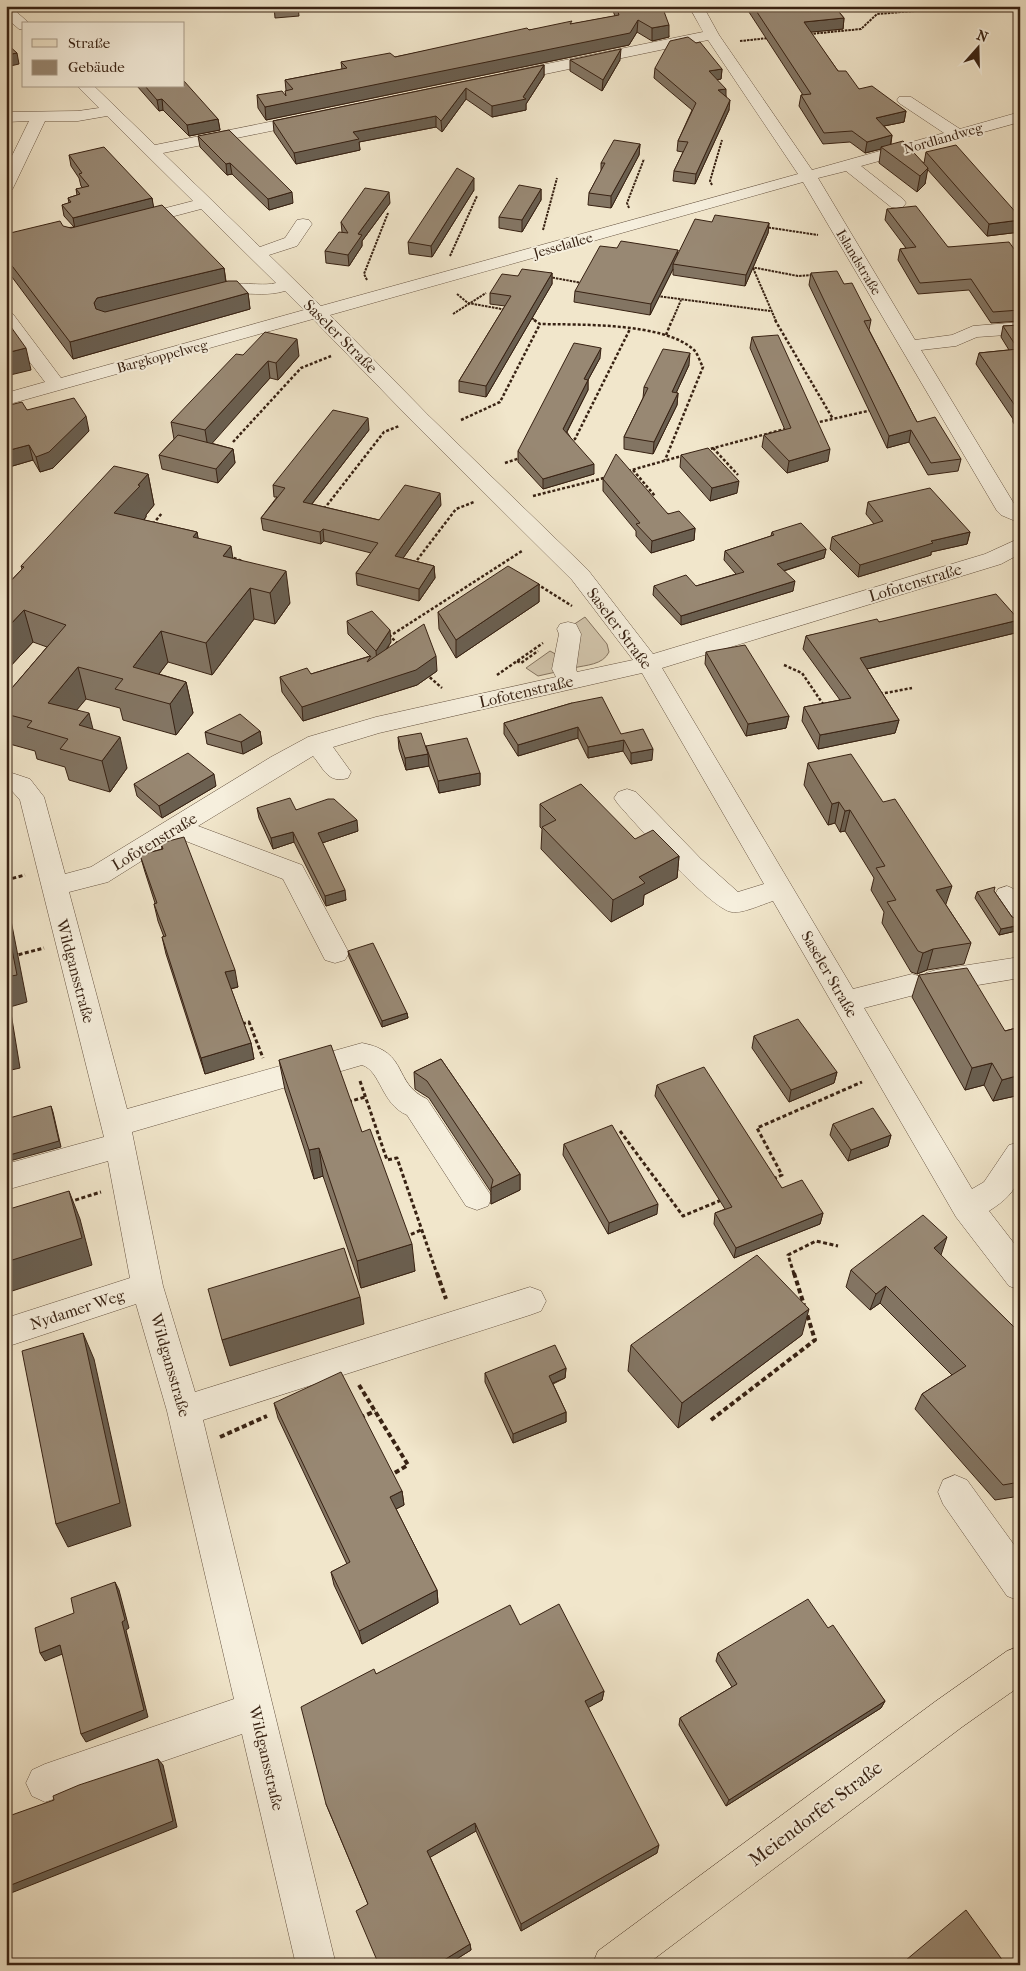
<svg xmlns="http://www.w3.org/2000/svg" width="1026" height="1971" font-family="'IM FELL French Canon',serif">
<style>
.green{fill:#d2c5ac;stroke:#857460}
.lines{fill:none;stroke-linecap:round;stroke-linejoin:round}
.minor-casing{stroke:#665341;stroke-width:1}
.major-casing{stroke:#382213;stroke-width:1}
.path-far3{stroke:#382213;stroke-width:2;stroke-dasharray:2.5 1;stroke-linecap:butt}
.path-far2{stroke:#382213;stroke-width:2.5;stroke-dasharray:3 2;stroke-linecap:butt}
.path-far1{stroke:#382213;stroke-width:3;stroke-dasharray:4 2.5;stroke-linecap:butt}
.path{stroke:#382213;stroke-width:4;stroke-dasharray:5 3;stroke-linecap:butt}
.minor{fill:#f6efdd;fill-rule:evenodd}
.major{fill:#f1e6cb;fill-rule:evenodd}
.wall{fill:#837563;stroke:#382213}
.shaded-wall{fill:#6a5f50;stroke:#382213}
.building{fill:#988873;stroke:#382213}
.labels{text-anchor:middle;stroke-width:4;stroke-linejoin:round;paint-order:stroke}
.far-street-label{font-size:14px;fill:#382213;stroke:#f6efdd}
.street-label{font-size:16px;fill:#382213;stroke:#f6efdd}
.near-street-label{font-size:19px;fill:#382213;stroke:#f6efdd}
</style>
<rect width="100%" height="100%" fill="#f1e6cb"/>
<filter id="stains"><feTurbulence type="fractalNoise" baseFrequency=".004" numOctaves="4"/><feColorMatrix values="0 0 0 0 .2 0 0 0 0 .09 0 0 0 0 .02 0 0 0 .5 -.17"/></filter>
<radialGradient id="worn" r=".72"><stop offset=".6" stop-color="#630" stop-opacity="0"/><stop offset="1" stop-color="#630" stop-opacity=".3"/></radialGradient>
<g class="green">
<path d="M585,617l22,27 2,8c-6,13 -23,13 -36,16v-43z"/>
<path d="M550,651l9,5 -3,16 -18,4 -12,-8z"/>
</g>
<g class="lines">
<g class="minor-casing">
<g id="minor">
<path d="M6,6l5,1 18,16 -5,1v6l-5,-1 -13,-11z"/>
<path d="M689,6h14l16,29 93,135 132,-37 -45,-30 -2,-3 2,-3h12l49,32 60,-17v10l-159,44 42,33 3,4 -3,4 -6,1 -6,-1 -45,-36 -28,7 97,162 37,-5 21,-9 47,-4v12l-43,3 -21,9 -35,4 95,157 4,2v14l-19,-8 -4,-4 -194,-329 -473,133 98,100 160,155 65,84 332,-100 35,-16v16l-19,10 -339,104 191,321 59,-15 10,3 1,3 3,-7 10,-3 84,-13v21l-84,14 -10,-3 -1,-3 -3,7 -58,15 108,181 12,-7 25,-37 11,-3c0,36 2,48 -31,69l31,40v39l-11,-4 -53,-69 -183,-316c-10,3 -31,13 -41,11 -21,-2 -96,-88 -114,-108l-4,-6 4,-6 9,-3 9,3 65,67 37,33 26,-8 -122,-211 -263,60 -46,14 18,25 -3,6c-20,6 -24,-9 -35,-22l-115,70 104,39 47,88 -4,7 -10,3 -10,-3 -42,-81 -105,-41 -70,44 -39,10 58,217 235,-66c48,9 30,40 65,56l65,98 -4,9 -11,4 -11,-4 -59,-91c-26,-11 -26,-44 -45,-50l-230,67 31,154 32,106 335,-105 11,4 5,10 -5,10 -11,4 -327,105 133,545h-40l-54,-231 -197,68 -13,-6 -6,-13 6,-13 13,-6 189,-65 -67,-288 -31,-107 -130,43v-29l124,-40 -22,-117 -102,29v-26l98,-27 -84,-337 -8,-9 -6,-2v-18l24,8 14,18 21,77 26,-7 180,-110 37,-20 68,-20 180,-40 -4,-8 7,-35 -2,-5 3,-5 8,-2 8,2 5,10 -5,35 1,3 56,-12 -61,-80 -158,-157 -101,-104 -307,86v-12l39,-11 -39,-51v-19l7,2 48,64 243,-68 -19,-19c-17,5 -30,2 -47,3 -12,1 -23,8 -35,5l-3,-4 3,-4c11,-3 24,-7 36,-7 13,-1 25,2 37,-1l-75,-74 -68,18 -6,-1 -3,-4 3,-4 66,-17 -86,-85 -29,5h-33l-31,65 -2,4 -6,1v-23l23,-47 -23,1v-10l72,-1 21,-3 -22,-22h17l61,59 154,-31 6,2 2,3 -2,3 -152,31 97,94 25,-9 12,-18 6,-1 6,1 3,4 -15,22 -28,9 52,51 477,-132 -90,-134 -201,42 -5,-2 -3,-3 3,-3 5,-2 196,-40z"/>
<path d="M1007,886c19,6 13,22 13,39l-9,-3 -17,-26 4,-7z"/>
<path d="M955,1475l12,5 53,73v48l-13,-5 -64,-92 -5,-12 5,-12z"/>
</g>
</g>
<g class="major-casing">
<path id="major" d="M1020,1646v40l-58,41 -316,238h-54l6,-14 338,-250 71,-50z"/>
</g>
<g class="path-far3">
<path d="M810,34l51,-5 16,-15 100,-8"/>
<path d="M740,41l29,-3"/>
<path d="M712,185l-2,-4 12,-41"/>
<path d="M629,208l-2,-5 17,-44"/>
<path d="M765,227l53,8"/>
<path d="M543,230l14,-52"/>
<path d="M450,256l27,-60"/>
<path d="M751,267l47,9 16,-1"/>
<path d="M753,268l23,53"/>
<path d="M549,277l33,6"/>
<path d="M367,280l-3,-6 24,-61"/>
<path d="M457,294l11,9 39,7"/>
<path d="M657,296l113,15"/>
<path d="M453,314l33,-21"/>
<path d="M529,316l7,5"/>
<path d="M672,321l9,-21"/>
</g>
<g class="path-far2">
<path d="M534,320l6,4c39,1 124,-2 154,26 4,4 6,12 9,17l-38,93"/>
<path d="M775,320l58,99"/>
<path d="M666,335l6,-15"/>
<path d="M461,420l39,-18 40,-78"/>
<path d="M815,423l57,-13"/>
<path d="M569,441l6,-2 55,-110"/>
<path d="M233,442l68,-74 30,-12"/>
<path d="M713,448l25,27"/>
<path d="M706,450l83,-22"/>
<path d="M505,463l15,-5"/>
<path d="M633,470l22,26"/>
<path d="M628,471l57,-16"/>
<path d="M533,496l75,-19"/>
<path d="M324,509l60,-77 15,-6"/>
<path d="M153,524l9,-11"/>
<path d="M229,556l13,5"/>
<path d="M414,564l42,-55 18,-7"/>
<path d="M537,584l35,22"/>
<path d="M398,644l-8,-8 132,-85"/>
<path d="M517,661l4,2 17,-12"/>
<path d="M784,665l18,8 21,31h2"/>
<path d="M426,674l16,14"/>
<path d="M497,675l46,-32"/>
<path d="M880,694l32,-6"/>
</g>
<g class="path-far1">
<path d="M6,880l19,-5"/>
<path d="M6,958l38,-10"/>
<path d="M242,1024l7,-2 14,36"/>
<path d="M360,1081l27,79 10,-2 40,116"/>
<path d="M348,1102l17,-5"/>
<path d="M620,1131l63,85 41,-17"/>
<path d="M773,1179l9,-4 -25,-47 105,-46"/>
<path d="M69,1202l32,-10"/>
<path d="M405,1237l16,-7"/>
<path d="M794,1274l-6,-19 28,-14 22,5"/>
</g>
<g class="path">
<path d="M437,1273l9,26"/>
<path d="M794,1273l10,32"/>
<path d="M359,1385l49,80 -17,10"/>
<path d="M360,1418l15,-7"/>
<path d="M711,1420l104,-80 -9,-29"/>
<path d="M220,1437l47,-21"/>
</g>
<use href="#minor" class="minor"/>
<use href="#major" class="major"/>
</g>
<g class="wall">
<path d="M274,6h24l1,10 -24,2z"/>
<path d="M611,6h51l7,31 -17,4 -15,-9 -8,13 -363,75 -8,-12 -1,-13 29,1v-6l-1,-10 57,-11 -1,-7 54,-5 134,-27 43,-6 43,-8z"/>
<path d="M726,6h108l10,12 -1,11 -33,3 28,39 21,18 47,22 -2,11 -20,4 8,9 -1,9 33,19 2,-11 94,80 -33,4 -60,-67 -2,15 -8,8 -38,-29 2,-14 -16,4 -15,-11 -27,2 -24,-38 2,-11h2l-56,-86 -18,2z"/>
<path d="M570,60h50l-18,31 -32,-20z"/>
<path d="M544,65v11l-18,28v6l-34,7 -26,-18 -24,33 -6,-5 -77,15 1,8 -64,14 -22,-32 -1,-11z"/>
<path d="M655,68l67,1 -1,10 -4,1 9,16 3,14 -34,74 -22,-3 1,-10 9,-19 -6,-1 1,-10 14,-31 -38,-32z"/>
<path d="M137,86h47l34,33 2,11 -31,6 -26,-26 -4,1z"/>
<path d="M198,136l95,67 -24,7 -37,-36 -5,1 -27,-28z"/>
<path d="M640,144l-1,11 -28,53 -23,-3 1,-12 12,-22v-8z"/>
<path d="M69,155l83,43 1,9 71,61 2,13 22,12 2,16 -177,50 -67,-90v-35l68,-7 -10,-11 -2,-11 7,-2 -1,-5 9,-3 -1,-6 7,-1 -2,-2 -2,-8 -8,-12z"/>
<path d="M541,189v11l-19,32 -23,-4v-11z"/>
<path d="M474,190l-42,67 -23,-3 -1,-12z"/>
<path d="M390,203l-28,38v5l-13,20 -23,-3 -1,-12 17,-19 -1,-10z"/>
<path d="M887,209l61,38 72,10v64l-29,2 -22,-33 -51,4 -20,-34 2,-11 6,-1 -21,-28z"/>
<path d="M712,222l57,1 -1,10 -23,53 -72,-11v-6l-23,46 -76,-13 1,-11 42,-43 60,8z"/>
<path d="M552,273v11l-66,113 -27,-5v-11l46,-75 -15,-2v-11l28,-17z"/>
<path d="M811,273l33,11 27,36 -2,10 48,92 44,37 -3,12 -30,4 -19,-33 -22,6 -78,-163z"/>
<path d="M1020,325v109l-7,-12v-3l-37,-55 3,-11 30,-3 -8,-13 2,-11z"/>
<path d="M752,337l76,124 -41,12 -25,-26 2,-12 21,-5 -35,-82z"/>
<path d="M243,355l56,1 -21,24 -8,-2 -59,65 22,6 2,14 -17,20 -56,-14 -3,-14 15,-16 -3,-17z"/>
<path d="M600,358l-12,22v10l-21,42 27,42 -51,15 -25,-27v-11z"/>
<path d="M689,365l-13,28h2l-1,12 -24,49 -29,-5v-12l19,-39 1,-11z"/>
<path d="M6,406l21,4 62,21 -36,37 -13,4 -7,-12 -24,7 -3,-3z"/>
<path d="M369,430l-57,74 67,16 62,-15 -38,53 31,8 1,12 -16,23 -62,-16 -1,-12 15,-20 -47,-12 -3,3 -58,-14 -2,-12 16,-21h-3l-1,-12z"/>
<path d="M681,455l56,38 -27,8 -30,-34z"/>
<path d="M148,474l6,31 -8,10v2l-2,3 53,12 1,7 35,19 57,45 -15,21 -21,-5 -42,56 -44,-13 -9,12 27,8 7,31 -17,22 -53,-15 -3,-12 -34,-9 -10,11 51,58 -17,24 -41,-12 -4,-13 -28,-8 -2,-8 -29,-8v-48l41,-48 -14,-5 -27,29v-85l16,-17 -1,-3z"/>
<path d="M603,479l92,49 -1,12 -43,13 -15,-17v-5l-33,-40z"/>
<path d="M868,502l102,30 -3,12 -36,8v3l-73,22 -28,-28 2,-12 42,-13 -8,-10z"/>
<path d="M772,532l54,17 -2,9 -40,13 9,20 -112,34 -28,-30 1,-9h42l40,-12 -12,-14 1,-9 46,-15z"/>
<path d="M539,584v18l-83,56 -17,-29 -1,-17z"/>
<path d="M1019,620l-4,13 -148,36 32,51 -4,13 -77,16 -16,-28 2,-14 36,-7 -37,-51 3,-13 73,-14z"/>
<path d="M347,621l44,21 -4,7 50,22 -20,14 -114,36 -21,-29 -2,-15 31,-3 59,-18 -22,-22z"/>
<path d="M706,652l83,64 -3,12 -40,8 -41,-72z"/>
<path d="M572,703l49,31 31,26 -21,4 -8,-13 -35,7 -10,-20 -60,18 -14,-22v-11z"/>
<path d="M260,731l2,13 -19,10 -36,-10 -2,-12z"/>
<path d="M398,737l28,9 54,27v12l-41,8 -10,-27 -23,4 -7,-21z"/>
<path d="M808,763l138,142 25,38 -7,21 -37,6 -10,4 -6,-2 -29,-49 2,-11 -13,-22 3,-12 -29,-47 -5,1 -5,-9 -7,2 -24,-40z"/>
<path d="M134,784l82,2 -54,32 -25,-22z"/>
<path d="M540,804l139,52 -2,22 -33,17 -1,10 -32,17 -70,-73 1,-20 -2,-2z"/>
<path d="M257,808l39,2 62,21 -36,12 24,57 -20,6 -32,-64 -21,7 -14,-31z"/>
<path d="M161,843l77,144 -7,2 20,54 3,16 -49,15 -39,-120 -4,-17h2l-6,-16 -4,-17 1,-1 -10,-31 -5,-17 22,-6z"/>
<path d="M1018,882h2v14l-4,-8z"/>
<path d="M994,891l18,26 8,3v10l-21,5 -24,-37 2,-6z"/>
<path d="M348,951l59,62 1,5 -26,9 -33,-70z"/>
<path d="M919,975l86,56 15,-4v68l-27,6 -9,-16 -19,5 -53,-93z"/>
<path d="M754,1036l83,36 -3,11 -45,19 -37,-54z"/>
<path d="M441,1059l79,115v16l-29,14v-12l-62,-94 -14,-9 -1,-17z"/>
<path d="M279,1060l83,72 53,139 -54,17 -38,-112 -9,3 -29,-89z"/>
<path d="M657,1085l125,103 41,25 -3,11 -86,34 -20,-34 1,-11 10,-4 -70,-113z"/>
<path d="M833,1124l58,11 -3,11 -40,15 -18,-26z"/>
<path d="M564,1144l93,70 -49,20 -45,-79z"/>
<path d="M940,1255l80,78v163l-25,4 -80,-91 7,-15 30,-19 -72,-72 -10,7 -24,-23 5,-17z"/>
<path d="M802,1335l-124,93 -50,-57 3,-26z"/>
<path d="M566,1368l-1,10 -12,6 13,28v10l-53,21 -28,-61v-9z"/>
<path d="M274,1403l128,88 2,14 -8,4 41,81 1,13 -76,41 -28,-59 -3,-13 16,-8 -69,-146z"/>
<path d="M520,1625l84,66 -2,9 -14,7 69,146 -136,78 -45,-100 -46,26 40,87 1,6 -24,15h-69l-10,-61 -42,-100 50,-130z"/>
<path d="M828,1628l57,73 -4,7 -155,98 -47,-81 1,-7 52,-31 -16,-26 2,-8z"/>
</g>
<g class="shaded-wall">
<path d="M730,6h17v3l-18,2z"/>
<path d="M844,18l-1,11 -41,4 2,-11z"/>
<path d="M638,20l-1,12 -8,13 -363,75 -1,-13z"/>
<path d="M669,25v12l-17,4v-13z"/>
<path d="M621,49l-1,11 -18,31 1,-11z"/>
<path d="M17,53l2,11 -13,3v-12z"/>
<path d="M544,65v11l-18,28v6l-34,7v-11l31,-9z"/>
<path d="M722,69l-1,10 -13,2 1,-10z"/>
<path d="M466,88v11l-24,33 -1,-11z"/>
<path d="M726,89v9l-8,-8z"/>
<path d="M162,99l1,11 -4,1 -2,-11z"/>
<path d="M730,100l-1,10 -34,74 1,-10z"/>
<path d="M906,111l-2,11 -30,6 2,-10z"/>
<path d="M436,116v11l-77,15 1,8 -64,14 -2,-11 59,-21z"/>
<path d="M6,118l5,19 -5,10z"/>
<path d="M218,119l2,11 -31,6 -2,-11z"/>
<path d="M892,135l-2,11 -9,1v2l-16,4 2,-11z"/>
<path d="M640,144l-1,11 -28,53v-12z"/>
<path d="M230,163l2,11 -5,1 -1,-11z"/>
<path d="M928,168l-3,16 -8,8 3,-16z"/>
<path d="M474,178v12l-42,67 -1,-11z"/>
<path d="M541,189v11l-19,32v-12z"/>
<path d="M292,192l1,11 -24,7 -1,-11z"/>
<path d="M389,192l1,11 -28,38v5l-13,20 -1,-11 10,-21z"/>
<path d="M152,198l2,11 -79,20 -2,-11z"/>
<path d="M1020,220v12l-33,4 2,-12z"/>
<path d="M769,223l-1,10 -23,53 1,-11z"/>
<path d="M678,250l-1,11 -4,3v5l-23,46 1,-11z"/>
<path d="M224,268l2,16 -129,35 -3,-16 3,-5z"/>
<path d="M552,273v11l-66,113v-11z"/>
<path d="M248,293l2,16 -177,50 -3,-17z"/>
<path d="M297,339l2,17 -21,24 -2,-17z"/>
<path d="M26,348l5,22 -25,6v-23z"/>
<path d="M601,348l-1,10 -17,31 1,-10z"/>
<path d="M690,353l-1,12 -18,39 1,-12z"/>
<path d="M268,361l2,17 -62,70 -3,-18z"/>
<path d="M588,380v10l-25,49v-10z"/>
<path d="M678,393l-1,12 -24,49 1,-12z"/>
<path d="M86,416l3,15 -36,37 -13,4 -4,-15z"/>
<path d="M368,418l1,12 -65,84 -1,-12z"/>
<path d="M911,430l-2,12 -22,6 2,-12z"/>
<path d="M29,445l4,15 -24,7 -3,-9v-7z"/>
<path d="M233,449l2,14 -17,20 -2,-14z"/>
<path d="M830,449l-2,12 -41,12 2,-12z"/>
<path d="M594,464v10l-51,15v-10z"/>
<path d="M148,474l6,31 -8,10v2l-25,27 -7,-31z"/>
<path d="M739,481l-2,12 -27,8 2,-13z"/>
<path d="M440,493l1,12 -45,63 -1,-12z"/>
<path d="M695,528l-1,12 -43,13 1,-12z"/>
<path d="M323,529l1,12 -3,3 -1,-12z"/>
<path d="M197,532l6,32 -10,-27z"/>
<path d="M970,532l-3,12 -36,8v3l-73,22 2,-12 71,-24z"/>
<path d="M231,546l5,32 -13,-22z"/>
<path d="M826,549l-2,9 -48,15 1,-9z"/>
<path d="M434,566l1,12 -16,23v-12z"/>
<path d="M286,571l4,32 -15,21 -5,-31z"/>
<path d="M795,581l-2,10 -112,34v-9z"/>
<path d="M539,584v18l-83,56v-18z"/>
<path d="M250,588l4,31 -42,56 -6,-32z"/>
<path d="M24,610l9,32 -27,29v-42z"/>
<path d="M1019,620l-4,13 -157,38 2,-13z"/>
<path d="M390,630l1,12 -14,21 -1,-12z"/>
<path d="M161,631l7,31 -26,34 -9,-29z"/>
<path d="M436,656l1,15 -20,14 -114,36 -1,-14z"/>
<path d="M78,667l8,32 -29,35 -9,-31z"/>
<path d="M186,682l7,31 -17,22 -6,-31z"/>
<path d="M89,713l8,32 -18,-20z"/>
<path d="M789,716l-3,12 -40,8 2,-12z"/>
<path d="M899,720l-4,13 -77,16 2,-14z"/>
<path d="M578,727v11l-60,18v-11z"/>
<path d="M260,731l2,13 -19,10 -2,-12z"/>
<path d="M120,737l7,31 -17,24 -8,-31z"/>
<path d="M624,740l-1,11 -35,7v-11z"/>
<path d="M653,749l-1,11 -21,4v-11z"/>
<path d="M428,754l1,12 -23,4 -1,-12z"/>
<path d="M480,773v12l-41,8 -1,-12z"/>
<path d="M214,774l2,12 -54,32 -3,-12z"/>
<path d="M839,802l-4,21 -7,2 4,-21z"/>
<path d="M850,810l-5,21 -5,1 5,-21z"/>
<path d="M357,820l1,11 -39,13 -1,-11z"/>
<path d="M293,832l1,10 -21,7 -2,-11z"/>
<path d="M679,856l-2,22 -33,17 -1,10 -32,17 2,-22 26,-23z"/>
<path d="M952,886l-7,21 -9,-17z"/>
<path d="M345,890l1,10 -20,6 -1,-10z"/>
<path d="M6,895l21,107 -17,5 10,61 -13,3 1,5h-2z"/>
<path d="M1020,925v5l-21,5 2,-6z"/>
<path d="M933,949l-6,21 -10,4 6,-21z"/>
<path d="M235,970l3,17 -9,2 -4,-17z"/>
<path d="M407,1013l1,5 -26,9v-6z"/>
<path d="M251,1043l3,16 -49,15 -4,-16z"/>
<path d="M992,1063l-8,22 -19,5 7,-22z"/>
<path d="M837,1072l-3,11 -45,19 2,-12z"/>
<path d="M1020,1075v20l-27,6 9,-21z"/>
<path d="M51,1106l2,6 8,35 -55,15v-6z"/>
<path d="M891,1135l-3,11 -40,15 3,-11z"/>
<path d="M319,1148l4,28 -9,3 -5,-29z"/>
<path d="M520,1174v16l-29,14v-16z"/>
<path d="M69,1191l11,28 12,46 -86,28v-31z"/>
<path d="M658,1204l-1,10 -49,20 1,-11z"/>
<path d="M823,1213l-3,11 -86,34 2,-10z"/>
<path d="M947,1237l-6,18 -14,10 7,-17z"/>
<path d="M412,1244l3,27 -54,17 -4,-27z"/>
<path d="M886,1286l-6,17 -10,7 6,-16z"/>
<path d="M360,1297l4,27 -134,42 -8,-26z"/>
<path d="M809,1309l-7,26 -124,93 4,-25z"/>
<path d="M83,1333l11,26 37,167 -63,21 -12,-23z"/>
<path d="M566,1368l-1,10 -17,7 1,-9z"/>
<path d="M566,1412v10l-53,21v-9z"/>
<path d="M402,1491l2,14 -12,6 -2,-14z"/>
<path d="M115,1582l4,8 10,38 -3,2 22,87 -62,25 -5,-8 41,-112z"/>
<path d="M437,1590l1,13 -76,41 -3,-13z"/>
<path d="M60,1645l5,8 -20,8 -5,-8z"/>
<path d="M604,1691l-2,9 -18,10 1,-9z"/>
<path d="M885,1701l-4,7 -155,98 3,-6z"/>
<path d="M158,1759l5,6 14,62 -171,68v-8z"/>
<path d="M475,1823l1,8 -47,27 -2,-7z"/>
<path d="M659,1845l-2,8 -136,78v-7z"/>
<path d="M470,1944l1,6 -24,15h-11z"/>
</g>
<g class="building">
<path d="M616,6h46l7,19 -17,3 -14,-8 -8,13 -365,74 -8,-12 25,-4 4,5 -1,-5 8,-2 -8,-9 62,-12 -6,-6 49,-9 5,4 132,-29 2,2 43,-9 -2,3 49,-9z"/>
<path d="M753,6h81l10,12 -40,4 34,49h8l13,18 13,-3 34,25 -30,7 16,17 -25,7 -15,-11 -28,2 -23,-38 10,-1z"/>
<path d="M688,37l8,6 4,-1 22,27 -13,2 17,18 -8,1 12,10 -34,74 -22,-3 14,-29 -10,-1 18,-38 -41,-35 15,-27z"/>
<path d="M6,43l11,10 -11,2z"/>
<path d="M621,49l-18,31 -33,-20z"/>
<path d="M544,65l-21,32 3,2 -34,7 -26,-18 -25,33 -5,-5 -83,16 6,7 -65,14 -21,-32z"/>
<path d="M184,81l34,38 -31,6 -25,-26 -5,1 -12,-14h39z"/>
<path d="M229,130l63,62 -24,7 -38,-36 -4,1 -28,-28z"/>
<path d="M614,140l26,4 -29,52 -22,-3 16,-30h-4z"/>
<path d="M903,141l25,27 -8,8 -39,-29z"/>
<path d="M956,145l64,72v3l-31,4 -63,-72z"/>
<path d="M104,147l48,51 -79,20 -11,-13 9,-3 -3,-4 12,-4 -4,-5 13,-3 -10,-12 3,-1 -13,-18z"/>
<path d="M457,168l17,10 -43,68 -23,-4z"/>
<path d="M519,185l22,4 -19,31 -23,-3z"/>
<path d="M365,188l24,4 -31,42 4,1 -14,20 -23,-4 14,-19 9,1 -7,-11z"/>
<path d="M162,205l62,63 -127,30 -3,5 2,6 9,3 123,-31h9l11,12 -178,49 -64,-84v-24l54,-13 3,5 8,2z"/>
<path d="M916,206l32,41 61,-5 11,15v53l-27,2 -22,-33 -51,4 -20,-34 16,-2 -29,-38z"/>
<path d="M715,215l54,8 -23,52 -73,-11 22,-45 17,3z"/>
<path d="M621,241l57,9 -27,54 -76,-13 25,-45 17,2z"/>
<path d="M522,269l30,4 -66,113 -27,-5 52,-85 -21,-3 12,-19 16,2z"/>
<path d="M837,271l7,13 8,-1 19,37 -7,1 53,101 18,-5 26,42 -30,4 -20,-33 -22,6 -78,-163z"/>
<path d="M6,320l20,28 -20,5z"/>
<path d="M1020,325v93l-4,-7 2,-1 -39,-57 39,-4 -15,-23z"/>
<path d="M265,332l32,7 -21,24 -8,-2 -63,69 -34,-8 65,-68 7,1z"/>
<path d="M778,335l52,114 -41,12 -25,-26 27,-7 -39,-91z"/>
<path d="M574,343l27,5 -17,31 4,1 -25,49 31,35 -51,15 -25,-28z"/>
<path d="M663,349l27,4 -18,39 6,1 -24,49 -30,-5 24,-49 -4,-1z"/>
<path d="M74,398l12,18 -37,36 -13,5 -7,-12 -23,6v-45l16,-4 5,8z"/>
<path d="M333,410l35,8 -65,84 76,18 26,-35 35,8 -45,63 39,10 -15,23 -63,-16 22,-30 -55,-14 -3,3 -59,-14 24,-30 -12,-3z"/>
<path d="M178,435l55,14 -17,20 -57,-14z"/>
<path d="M708,448l31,33 -27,7 -31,-33z"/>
<path d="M616,454l52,60 11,-3 16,17 -43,13 -16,-17 4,-1 -37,-44z"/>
<path d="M114,466l34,8 -10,11 2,1 -26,27 83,19 -4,5 38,9 -8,10 63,15 -16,22 -20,-5 -44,55 -45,-12 -28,36 53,15 -16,22 -55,-15 8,-10 -45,-12 -30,36 41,10 -10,12 41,12 -18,24 -42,-12 8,-10 -41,-12 5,-6 -26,-7v-19l60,-70 -42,-15 -18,19v-43l18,-19 -3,-1z"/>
<path d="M930,488l40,44 -39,9 2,2 -73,22 -28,-28 51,-16 -15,-19z"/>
<path d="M801,523l25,26 -49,15 18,17 -114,35 -27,-30 32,-11 10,11 48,-14 -19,-21 49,-16 -2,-3z"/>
<path d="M508,566l31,18 -83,56 -18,-28z"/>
<path d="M996,594l23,26 -159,38 39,62 -79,15 -16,-28 47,-9 -45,-62 71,-17 2,3z"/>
<path d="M372,611l18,19 -14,21 -29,-30z"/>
<path d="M424,624l12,32 -20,14 -114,37 -22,-30 27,-9 4,6 60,-18 -4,6z"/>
<path d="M745,645l44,71 -41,8 -42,-72z"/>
<path d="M602,697l19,37 22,-5 10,20 -22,4 -7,-13 -36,7 -10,-20 -60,18 -14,-22 68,-20z"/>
<path d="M240,714l20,17 -19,11 -36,-10z"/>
<path d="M421,733l7,21 -23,4 -7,-21z"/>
<path d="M467,738l13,35 -42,8 -12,-35z"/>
<path d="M188,753l26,21 -55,32 -25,-22z"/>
<path d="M851,754l32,48 12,-3 57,87 -16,4 35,53 -38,6 -10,4 -5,-2 -31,-49 9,-2 -20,-32 9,-2 -35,-56 -5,1 -6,-9 -7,2 -24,-41z"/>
<path d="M581,784l54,55 18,-9 26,26 -40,21 6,6 -32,17 -71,-73 14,-7 -16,-16z"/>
<path d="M290,798l6,12 32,-11h6l23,21 -39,13 27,57 -20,6 -32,-64 -22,6 -14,-30z"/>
<path d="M184,837l51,133 -10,2 26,71 -50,15 -39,-121 4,-1 -12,-32 3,-1 -17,-48 23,-6 -2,-6z"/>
<path d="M995,887l-1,4 18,26 8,3v5l-19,4 -24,-37z"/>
<path d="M6,919l11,56 -11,2z"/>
<path d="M373,943l34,70 -25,8 -34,-70z"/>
<path d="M967,968l38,63 15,-4v48l-18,5 -10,-17 -20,5 -53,-93z"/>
<path d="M798,1019l39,53 -46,18 -37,-54z"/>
<path d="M6,1020l4,20 -4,1z"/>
<path d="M331,1045l31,87 8,-3 42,115 -55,17 -38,-113 -10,2 -30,-90z"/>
<path d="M441,1059l79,115 -29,14 2,-8 -66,-99 -13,-9z"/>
<path d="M704,1067l78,121 20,-8 21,33 -87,35 -21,-35 17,-6 -75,-122z"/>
<path d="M51,1106l8,35 -53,15v-37z"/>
<path d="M873,1108l18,27 -40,15 -18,-26z"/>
<path d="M612,1125l46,79 -49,19 -45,-79z"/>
<path d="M69,1191l13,47 -76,24v-52z"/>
<path d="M923,1215l24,22 -13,11 86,85v149l-17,3 -81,-91 44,-28 -80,-80 -10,8 -25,-24z"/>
<path d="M344,1248l16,49 -138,43 -14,-51z"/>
<path d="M757,1255l52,54 -127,94 -51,-58z"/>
<path d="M83,1333l37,170 -64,21 -34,-173z"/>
<path d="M555,1345l11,23 -17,8 17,36 -53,22 -28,-61z"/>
<path d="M341,1372l61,119 -12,6 47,93 -78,41 -28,-59 19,-10 -76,-159z"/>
<path d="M115,1582l10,38 -3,2 22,88 -63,24 -21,-89 -20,8 -5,-25 39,-15 -3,-15z"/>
<path d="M808,1599l20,29 5,-3 52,76 -156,99 -49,-82 57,-34 -19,-31z"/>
<path d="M559,1604l45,87 -19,10 74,144 -138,79 -46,-101 -48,28 43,93 -34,21h-57l-23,-54 12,-7 -42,-100 -25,-97 73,-38 2,5 134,-69 10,20z"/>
<path d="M158,1759l15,62 -167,66v-70l48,-17 -1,-4 26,-11z"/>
<path d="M966,1910l40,55h-106z"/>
</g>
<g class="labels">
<g class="far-street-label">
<text transform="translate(943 138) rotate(-16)" y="5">Nordlandweg</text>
<text transform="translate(563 245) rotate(-16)" y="5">Jesselallee</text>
<text transform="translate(859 262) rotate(59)" y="5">Islandstraße</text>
<text transform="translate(162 356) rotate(-15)" y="5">Bargkoppelweg</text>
</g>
<g class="street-label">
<text transform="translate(341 336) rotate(45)" y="6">Saseler Straße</text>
<text transform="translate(915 582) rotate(-17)" y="6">Lofotenstraße</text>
<text transform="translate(620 628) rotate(53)" y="6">Saseler Straße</text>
<text transform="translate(526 691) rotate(-13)" y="6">Lofotenstraße</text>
<text transform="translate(154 841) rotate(-31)" y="6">Lofotenstraße</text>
<text transform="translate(76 971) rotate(75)" y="6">Wildgansstraße</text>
<text transform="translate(830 974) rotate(60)" y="6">Saseler Straße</text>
<text transform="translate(77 1309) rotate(-18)" y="6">Nydamer Weg</text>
<text transform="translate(171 1365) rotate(74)" y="6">Wildgansstraße</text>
<text transform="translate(267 1758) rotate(77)" y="6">Wildgansstraße</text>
</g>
<g class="near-street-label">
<text transform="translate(815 1813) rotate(-37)" y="7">Meiendorfer Straße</text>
</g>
</g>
<rect width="1026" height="1971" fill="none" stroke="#f1e6cb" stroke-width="25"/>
<rect x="8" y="8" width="1011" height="1956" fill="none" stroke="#382213" stroke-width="2.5"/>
<rect x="12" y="12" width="1001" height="1946" fill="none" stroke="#382213"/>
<rect x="22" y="22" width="162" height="65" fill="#f6efdd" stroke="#aa9d8c"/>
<rect x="32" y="39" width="25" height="8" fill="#f1e6cb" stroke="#aa9d8c"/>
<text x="68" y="48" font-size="15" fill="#382213">Straße</text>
<rect x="32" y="60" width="25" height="15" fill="#988873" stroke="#aa9d8c"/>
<text x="68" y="72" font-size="15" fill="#382213">Gebäude</text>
<g transform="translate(978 48) rotate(20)" stroke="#f6efdd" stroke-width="4" paint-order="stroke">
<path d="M0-4L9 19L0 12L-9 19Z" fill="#382213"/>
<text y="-8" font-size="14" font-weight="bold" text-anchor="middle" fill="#382213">N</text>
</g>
<rect width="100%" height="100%" filter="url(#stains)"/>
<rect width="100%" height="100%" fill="url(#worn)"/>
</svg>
